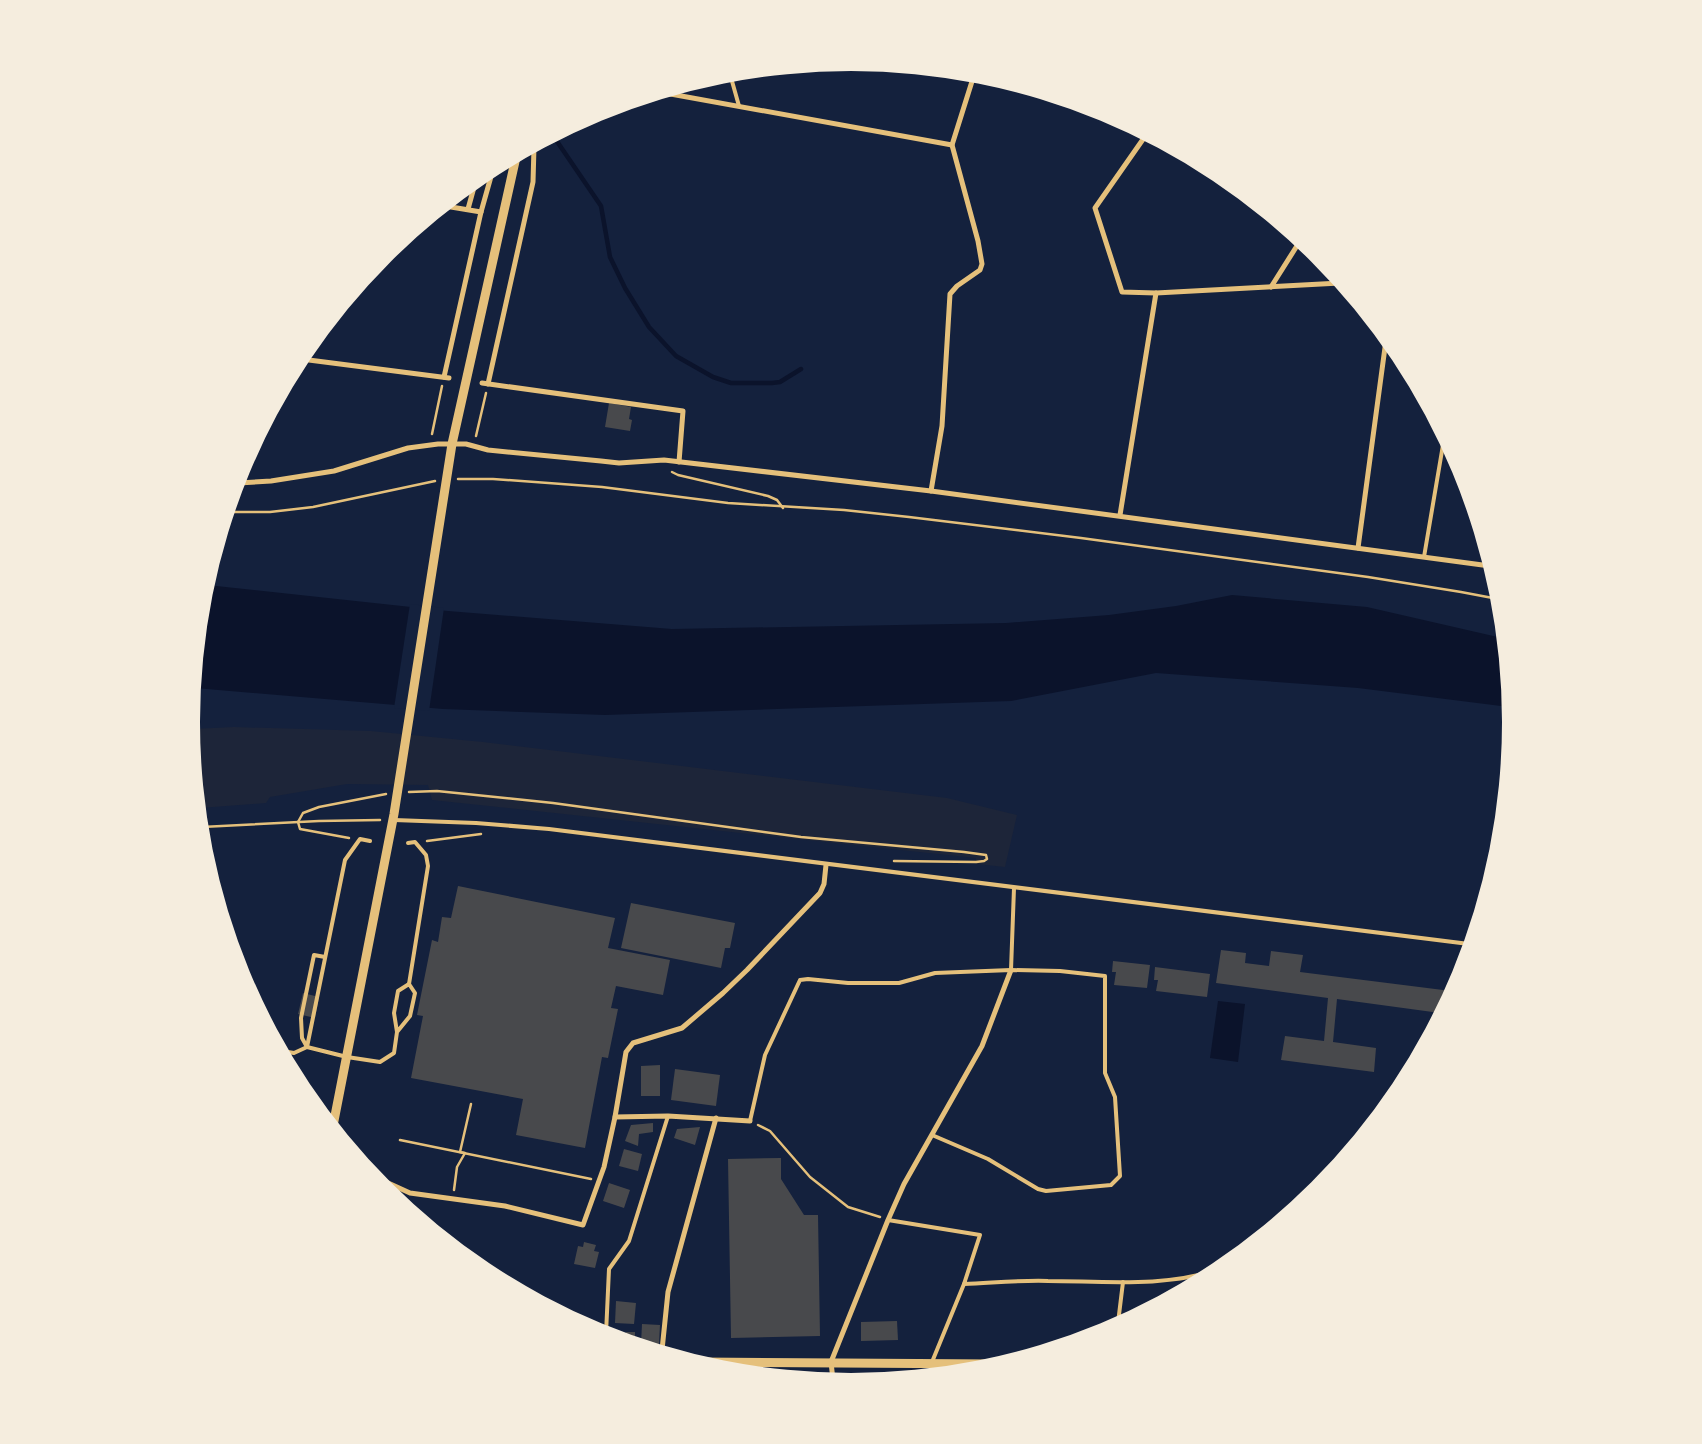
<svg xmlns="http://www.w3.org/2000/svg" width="1702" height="1444" font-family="'Golos Text',sans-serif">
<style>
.green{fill:#1d2539}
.water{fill:#0b132b}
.pier{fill:#14213d}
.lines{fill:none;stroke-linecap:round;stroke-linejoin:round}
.stream{stroke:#0b132b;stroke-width:4.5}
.building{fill:#48494c}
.path{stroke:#e5c07b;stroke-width:2.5}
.service{stroke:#e5c07b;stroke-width:4}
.minor{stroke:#e5c07b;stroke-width:5}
.tertiary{stroke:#e5c07b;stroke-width:9}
</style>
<rect width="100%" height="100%" fill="#14213d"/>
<path class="green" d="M234,727l137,4 112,11 464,56 70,17 -12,52 -29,-3v-6l-544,-58 -4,-15 -81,-1 -77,13 -4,6 -66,5 -8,-79z"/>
<g class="water">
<path d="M207,585l241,26 224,18 334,-6 103,-8 67,-9 56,-11 135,12 135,31 7,69 -151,-19 -202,-15 -145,28 -406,14 -162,-6 -248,-21 9,-95z"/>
<path d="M1218,1001l27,3 -7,58 -28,-4z"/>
</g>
<path class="pier" d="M410,604l34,4 -15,103 -35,-3z"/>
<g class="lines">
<path class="stream" d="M554,137l47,69 9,51 15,31 24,39 27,29 37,21 18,6h41l8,-1 21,-13"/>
</g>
<g class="building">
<path d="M609,403l22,4 -2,12 3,1 -2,11 -25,-4z"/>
<path d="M458,886l157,32 -7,30 62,12 -7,35 -47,-9 -5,22 7,1 -10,49 -6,-1 -17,91 -69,-13 7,-36 -112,-21 12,-62 -6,-1 15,-75 6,2 4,-25 9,1z"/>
<path d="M631,903l104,20 -5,25h-5l-4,20 -100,-20z"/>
<path d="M1221,950l25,3 -1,10 24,3 2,-15 32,4 -3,17 151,19 -11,22 -103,-14 -4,43 43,6 -2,24 -93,-12 4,-24 39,5 4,-43 -112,-15z"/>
<path d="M1113,961l37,4 -3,23 -33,-3 2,-13h-4z"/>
<path d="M1155,967l55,7 -3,23 -51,-6 2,-11h-4z"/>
<path d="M303,993l16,4 -4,21 -17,-4z"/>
<path d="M660,1065v31h-19v-30z"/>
<path d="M675,1069l45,6 -4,31 -45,-6z"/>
<path d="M653,1123v9l-14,2 -1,12 -13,-5 6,-16z"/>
<path d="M700,1127l-5,18 -21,-7 3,-9z"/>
<path d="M624,1149l18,5 -4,17 -19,-5z"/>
<path d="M781,1158v21l23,36h14l2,121 -89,2 -3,-179z"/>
<path d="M609,1183l21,7 -6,18 -21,-7z"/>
<path d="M584,1242l12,3 -2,6 5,1 -4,16 -21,-4 4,-18 5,1z"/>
<path d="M616,1301l20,2 -2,21 -19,-1z"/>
<path d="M897,1321l1,19 -37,1v-19z"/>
<path d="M642,1324l18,1 -1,19h-18z"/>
<path d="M626,1332h9v10l-9,-2z"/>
</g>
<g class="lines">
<g class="path">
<path d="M432,434l10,-48"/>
<path d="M476,436l10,-43"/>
<path d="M672,472l6,3 90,21 9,4 6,8"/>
<path d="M458,479h35l109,8 126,16 116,7 65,7 172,21 287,39 93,15 37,7"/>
<path d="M229,512h41l43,-5 122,-26"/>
<path d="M409,792l28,-1 116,12 248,34 163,15 22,3 1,4 -3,2 -8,1 -82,-1"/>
<path d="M298,822l5,-9 16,-6 67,-13"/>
<path d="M298,822l2,7 49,9"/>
<path d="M202,827l117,-6 61,-1"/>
<path d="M427,841l54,-7"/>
<path d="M758,1125l12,6 40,46 38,30 32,10"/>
<path d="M400,1140l191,39"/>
<path d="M454,1190l3,-23 8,-14 -5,-1 11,-48"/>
</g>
<g class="service">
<path d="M730,74l9,32"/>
<path d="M1424,557l20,-118"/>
<path d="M394,820l82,3 73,6 920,115"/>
<path d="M408,843l7,-1 11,13 2,11 -19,118"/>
<path d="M1011,970l3,-82"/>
<path d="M307,1047l38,-187 15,-21 10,2"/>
<path d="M307,1047l-5,-9 -1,-20 13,-63 11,2"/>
<path d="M282,1051l12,2 13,-6 40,10 33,5 14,-9 3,-21 -3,-19 4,-22 11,-7 6,9 -5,23 -13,16"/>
<path d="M750,1121l15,-66 35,-75 8,-1 40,4h51l36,-10 76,-3 49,1 45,5v97l10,24 5,79 -9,9 -65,6 -8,-2 -50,-30 -56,-24"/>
<path d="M888,1220l92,15 -16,49c28,-1 56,-4 84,-3 52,0 121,7 170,-12"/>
<path d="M1118,1323l5,-41"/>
<path d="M606,1334l3,-65 20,-28 39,-125"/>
<path d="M932,1362l32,-78"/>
</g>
<g class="minor">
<path d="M665,93l287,52"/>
<path d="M1146,135l-51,73 27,84 34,1 184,-10"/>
<path d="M445,206l36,6"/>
<path d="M468,209l8,-29"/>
<path d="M1271,287l29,-46"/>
<path d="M301,359l148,19"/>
<path d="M444,377l37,-165 11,-39 3,-5"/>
<path d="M482,383l201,28 -4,51"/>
<path d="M488,384l45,-202 1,-35"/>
<path d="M238,483l33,-2 63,-10 74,-23 30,-4h28l22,6 113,11 18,2 45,-3 267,31 559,75"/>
<path d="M931,491l11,-65 8,-132 7,-8 23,-16 2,-6 -4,-23 -26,-96 22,-70"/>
<path d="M1120,515l36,-222"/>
<path d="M1358,548l28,-208"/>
<path d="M615,1117l53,-1 82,5"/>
<path d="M375,1177l35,16 95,13 78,19 21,-58 11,-50 11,-65 7,-9 49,-15 41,-35 24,-23 73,-77 4,-9 2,-19"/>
<path d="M662,1350l6,-58 48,-174"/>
<path d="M833,1380l-2,-18 57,-142 16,-36 78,-138 29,-76"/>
</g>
<g class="tertiary">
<path d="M333,1126l61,-312 58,-370 64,-287"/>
<path d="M700,1362l295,2"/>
</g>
</g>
<path d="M0 0H1702V1444H0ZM200 722a651 651 0 1 1 1302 0a651 651 0 1 1-1302 0Z" fill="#f5edde" fill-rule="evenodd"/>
</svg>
